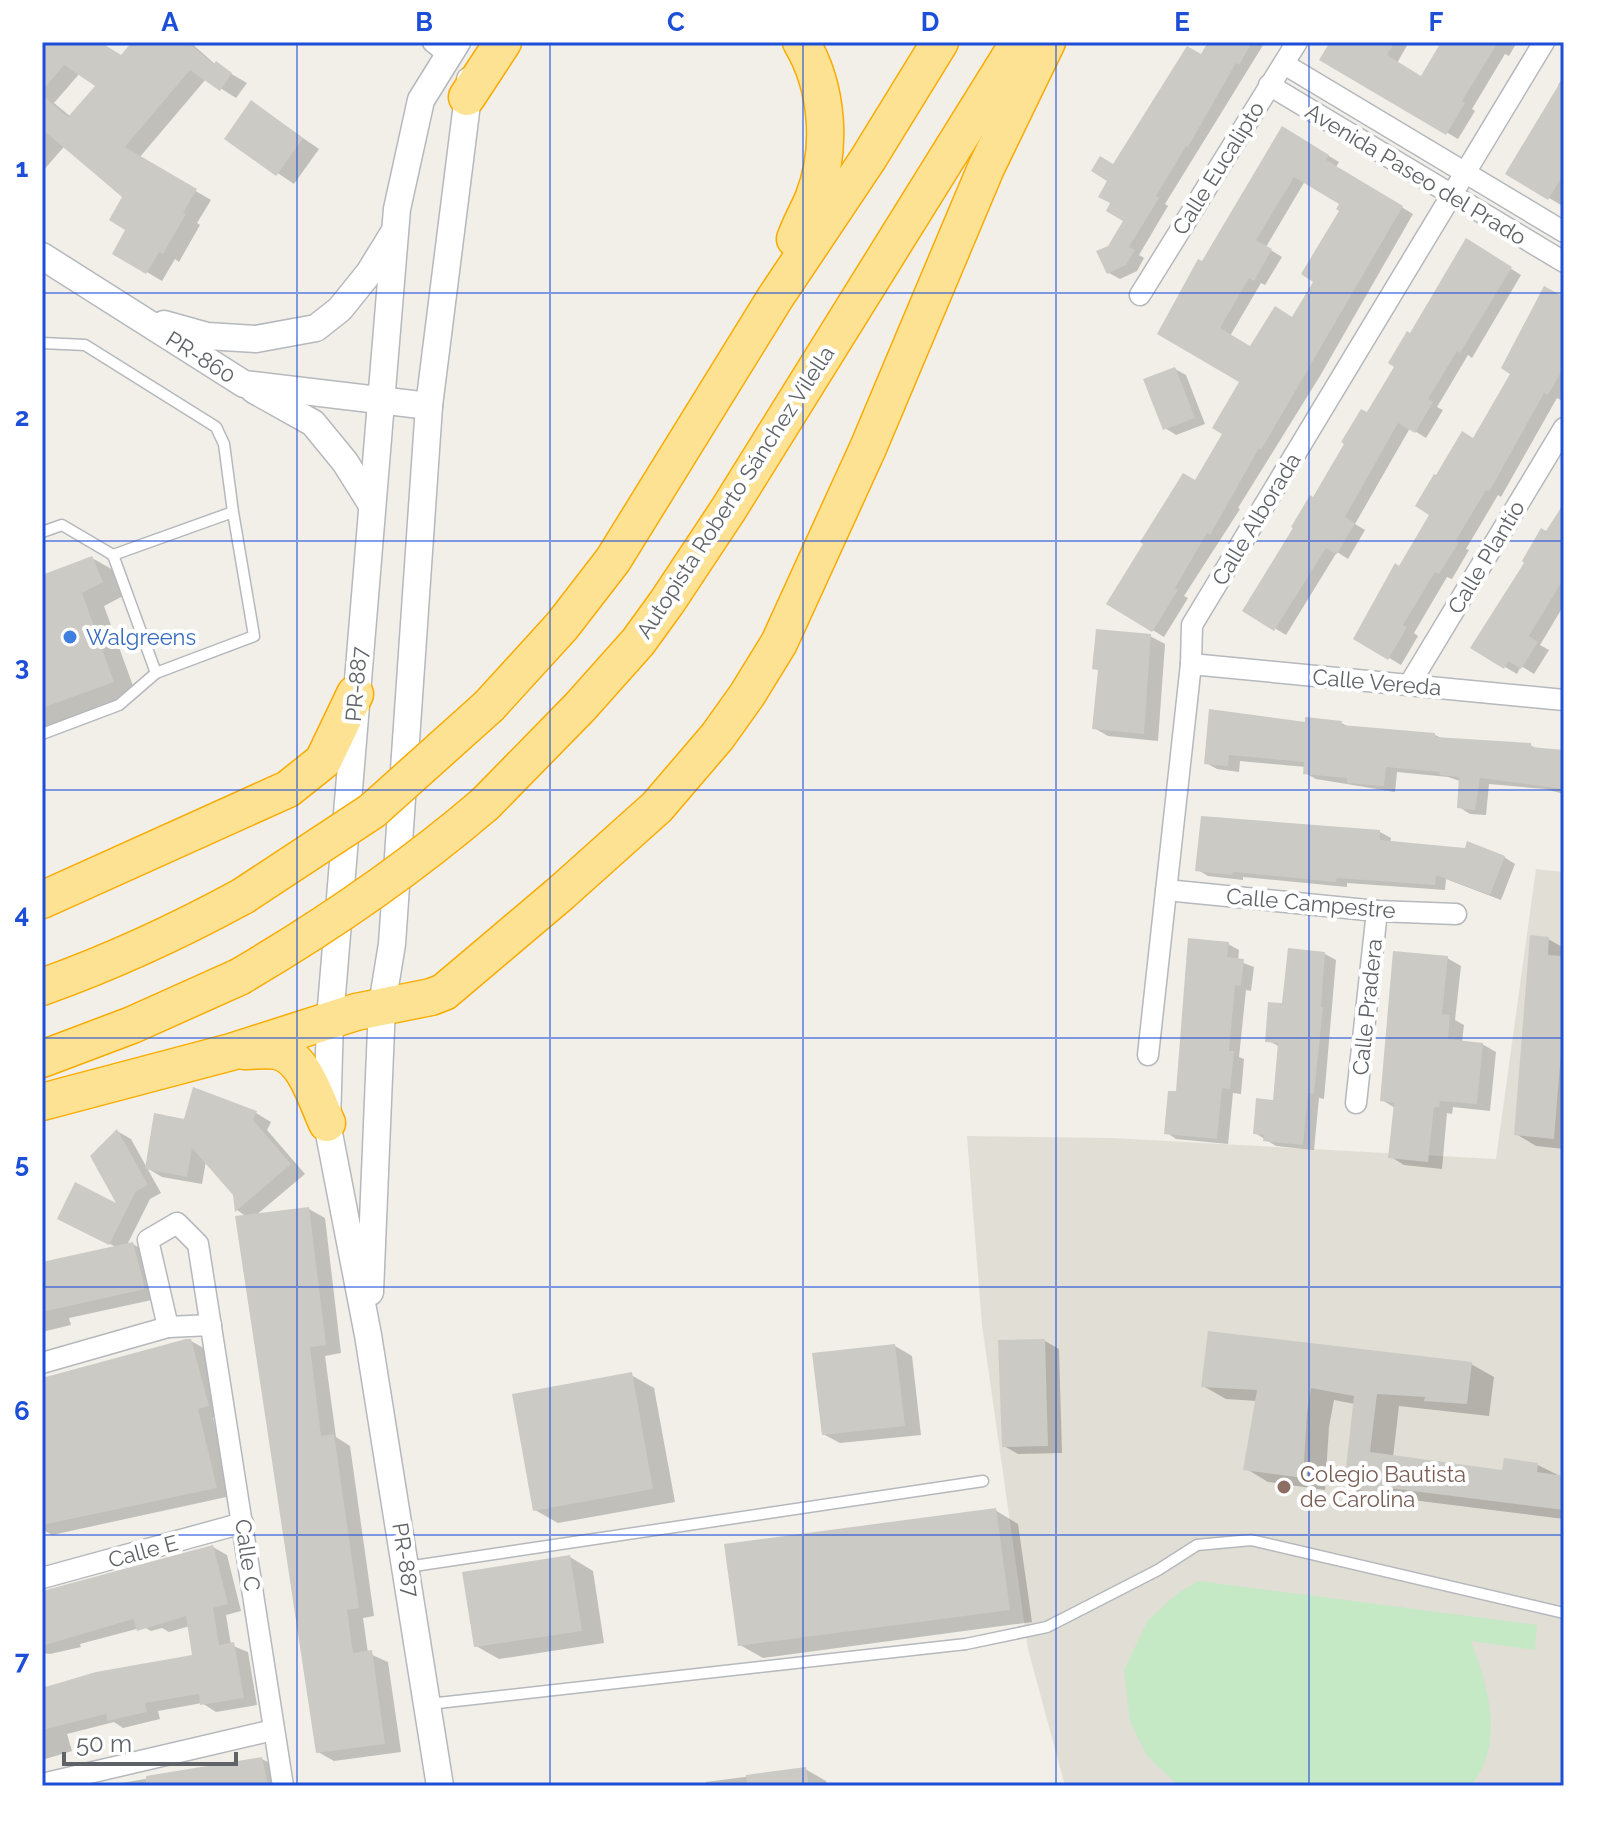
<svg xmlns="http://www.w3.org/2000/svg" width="1606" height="1828" font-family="Raleway,sans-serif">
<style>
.education{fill:#e1ded6}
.green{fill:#c5e8c5}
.shadow{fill:#0003;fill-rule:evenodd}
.building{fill:#cccac5;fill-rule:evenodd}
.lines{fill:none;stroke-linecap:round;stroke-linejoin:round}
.service-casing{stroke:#b5b8bc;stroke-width:13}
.minor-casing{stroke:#b5b8bc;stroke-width:23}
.tertiary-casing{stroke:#b5b8bc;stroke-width:29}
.motorway-casing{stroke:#f9ab00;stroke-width:39}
.service{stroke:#fff;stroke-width:10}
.minor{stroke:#fff;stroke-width:20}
.tertiary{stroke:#fff;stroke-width:26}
.motorway{stroke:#fde293;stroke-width:36}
.motorway-bridge-casing{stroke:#f9ab00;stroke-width:39;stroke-linecap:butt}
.motorway-bridge{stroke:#fde293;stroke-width:36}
.grid{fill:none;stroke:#1d4ed8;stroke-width:2;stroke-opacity:0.55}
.shop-dot{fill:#3f7fe0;stroke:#fff;stroke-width:3}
.education-dot{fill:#8d6e63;stroke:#fff;stroke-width:3}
.labels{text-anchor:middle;stroke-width:8;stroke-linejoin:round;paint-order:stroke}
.street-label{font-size:22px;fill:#5f6368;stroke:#fff}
.shop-label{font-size:22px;fill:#366cbe;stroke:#fff;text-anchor:start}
.education-label{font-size:22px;fill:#785e54;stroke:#fff;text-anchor:start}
.neatline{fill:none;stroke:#1d4ed8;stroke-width:3}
.grid-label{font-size:26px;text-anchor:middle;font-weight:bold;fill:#1d4ed8}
</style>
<rect width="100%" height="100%" fill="#f1efe8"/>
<path class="education" d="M1536,869l28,3v914h-499l-37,-137 -46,-324 -15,-189 145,2 384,21z"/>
<path class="green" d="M1199,1581l338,44 -2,25 -64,-9c17,45 35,104 -1,145h-291l-32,-30 -17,-35 -6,-51 24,-50 30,-27z"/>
<g class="shadow">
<path d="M42,42h56l23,14 13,-14h56l26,23 31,18 -11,15 -30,-19 -67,79 72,42 -14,23 3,2 -21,37 -4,-3 -13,22 -47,-28 13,-24 -3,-32 -27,-112 -18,-12 -26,30 28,23 -40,46z"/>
<path d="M1210,42h55l-100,162 3,2 -29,49 5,3 -7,13 -17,8 -11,-6v-26l17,-27 -14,-17 2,-36 88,-111z"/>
<path d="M1332,42h77l-12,21 25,15 24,-36h71l-8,14 -4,-2 -33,55 3,2 -17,28 -136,-80z"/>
<path d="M1564,76v124l-3,5 -53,-31 52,-87 -2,-2z"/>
<path d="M252,103l67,46 -25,35 -68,-46z"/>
<path d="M1283,129l56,33 -3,5 77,47 -93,162 -82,132 2,1 -56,87 4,2 -24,39 -55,-34 87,-121 29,-49 16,-52 -81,-48zM1305,181l36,22 1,7 -26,71 -23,38 -42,30 -21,-13 31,-53 4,2 17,-28 -16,-10z"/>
<path d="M1467,241l54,34 -49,83 -4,-3 -31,52 6,3 -17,28 -16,-10 -55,96 10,6 -17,29 -11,-7 -51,83 -41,-25 123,-195z"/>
<path d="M1561,293l3,2v99l-3,6 -4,-2 -56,99 -3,-2 -32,54 3,1 -17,29 -5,-2 -33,56 4,3 -17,29 -45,-27 44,-70z"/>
<path d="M1175,369l11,6 19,49 -29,11 -11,-7z"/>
<path d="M1564,507v98l-24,40 9,5 -15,24 -13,-8 -4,8 -44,-26z"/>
<path d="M92,558l23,13 10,24 -21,11 32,88 -94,35v-151z"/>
<path d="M1150,636l15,8 -7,97 -50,-5 -14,-8 6,-57z"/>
<path d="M1341,723l8,4 86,8 8,4 87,6 9,5 25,2v42l-19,-5 -56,-5 -3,31 -16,-1 -11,-7 1,-26 -12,-4 -51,-5 -2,20 -79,-13 -11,-6 1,-6 -66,-6 -1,11 -22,-3 -11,-6 100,-39z"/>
<path d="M1380,832l11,6 -1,5 114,14 11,7 -14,36 -55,-21 -1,11 -98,-7v4l-104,-10v3l-35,-4 -10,-6z"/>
<path d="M1548,939l16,9v201l-28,-3 -20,-12z"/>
<path d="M1228,944l11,6 -1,11 16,6 -3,24 -5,-1 -7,67 5,2 -3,35 -8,-1 -5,51 -52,-5 -10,-7z"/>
<path d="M1325,954l11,6 -12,139 -5,-1 -5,52 -38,-4 -21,-13 19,-31 6,-55 -13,-7 17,-35z"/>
<path d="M1447,958l14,8 -6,54 9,5 -2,17 20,2 14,8 -6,59 -37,-4 -1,7 -5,-1 -5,56 -38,-4 -13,-8 4,-49 -13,-8z"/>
<path d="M194,1090l62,23 15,9 -4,8 38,44 -50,42 54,-7 16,9 16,135 -16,3 11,81 14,9 24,170 -11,2 5,35 20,9 13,90 -67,9 -16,-9 -71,-535 -10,-7 -2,-16 -29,-33 -4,23 -40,-7 -15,-9 14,25 -11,6 -23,46 6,-1 17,10 11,44 -92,20 2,7 -29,7v-68l74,-17 -42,-21 47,-19 -4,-76 14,8 16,29 39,-47z"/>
<path d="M191,1341l16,9 17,65 -11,2 18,79 -179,39 -10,-6v-148z"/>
<path d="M1045,1341l14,8 3,104 -44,1 -14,-8z"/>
<path d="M895,1346l17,10 9,79 -81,8 -17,-9z"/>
<path d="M1471,1364l23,13 -5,39 -90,-10 -6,51 111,15 34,-7 26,13v41l-152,-19 -2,8 -41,-9 -23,-14 9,-81 -21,-4 -5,27 -4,63 -57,-8 -23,-14 12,-67 -31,-2 -23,-13z"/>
<path d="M631,1375l23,13 21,114 -117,21 -23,-13z"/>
<path d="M995,1510l23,14 14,98 -269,36 -23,-13z"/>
<path d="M213,1547l14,8 14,56 -15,4 5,30 17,7 9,53 -41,7 -14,-9 -44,8 2,8 -37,9 -9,-6 -47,12 5,17 -30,9v-76l6,4 146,-32 -4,-30 -21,6 -7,-4 -11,3 -7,-4 -64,17 1,3 -31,7 -8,-1v-61z"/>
<path d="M570,1557l23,14 11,72 -105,16 -23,-13z"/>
<path d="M262,1759l15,8 3,19h-176z"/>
<path d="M805,1769l21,12 1,5h-130l9,-1v-3z"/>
</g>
<g class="building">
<path d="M42,42h58l21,13 11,-13h55l27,22 2,-3 16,12 -12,18 -30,-21 -65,77 72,42 -14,24 3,1 -23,40 -4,-2 -13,22 -34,-20 13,-24 -16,-10 13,-23 -80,-68v-34l26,22 27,-31 -31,-21 -22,26z"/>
<path d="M1208,42h44l-13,23 -3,-2 -48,84 -2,-1 -30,50 3,2 -30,49 6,3 -9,15 -19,9 -11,-23 12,-5 15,-25 -17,-10 4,-8 -12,-6 9,-16 -16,-10 9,-15 13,8 74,-118 14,8z"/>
<path d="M1330,42h65l-8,13 34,21 20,-34h57l-36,59 3,2 -19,32 -127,-75z"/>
<path d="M1564,76v97l-16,27 -43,-26z"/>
<path d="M251,100l52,38 -27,38 -52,-37z"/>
<path d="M1282,126l47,29 -3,5 77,46 -142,244 -2,-2 -49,87 -3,-2 -32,55 3,2 -26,42 -46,-28 37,-60 -3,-2 43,-69 12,7 27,-46 -10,-6 27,-46 -82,-48 41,-75 4,2zM1294,177l45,27 -3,5 3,2 -38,63 12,8 -21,35 -17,-11 -25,40 -30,-18 29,-50 5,3 18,-32 -16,-9z"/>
<path d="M1466,238l46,29 -52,86 -3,-2 -29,48 5,3 -18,31 -17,-10 -53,94 10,6 -18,31 -11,-6 -52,83 -32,-20 51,-83 -2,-1 19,-32 3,2 31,-53 -3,-2 20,-33 6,3 27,-45 -6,-4 19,-32 3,2z"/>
<path d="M1544,286l20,11v70l-16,28 -4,-2 -55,99 -3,-2 -30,50 3,2 -20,32 -4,-2 -32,53 4,2 -19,33 -35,-21 42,-76 4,3 30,-51 -14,-9 19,-32 2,1 26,-44 11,7 37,-64 -9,-6z"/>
<path d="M1175,367l20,51 -32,12 -20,-51z"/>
<path d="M1564,503v75l-35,58 9,6 -17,27 -13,-8 -4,8 -34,-21 54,-85 -2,-2 19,-33 5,3z"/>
<path d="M92,556l11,26 -21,11 32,89 -72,26v-133z"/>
<path d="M1096,629l55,5 -7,100 -52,-5 6,-59 -6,-1z"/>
<path d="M1209,709l96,13v-5l37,4 -1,4 94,8v4l96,6v4l33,3v39l-84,-11 -5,32 -18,-2 2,-31 -19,-2v-3l-54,-5 -2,19 -37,-3v-5l-44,-4 1,-12 -75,-7 -1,11 -24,-2z"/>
<path d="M1201,816l179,14v10l85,8 2,-7 38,15 -15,39 -54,-20 -1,10 -98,-7 -1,4 -103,-10 -1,3 -37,-4z"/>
<path d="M1530,935l19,2 -1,18 16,1v59l-10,124 -40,-4z"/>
<path d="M1188,938l41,4 -2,15 17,2 -3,27 -6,-1 -6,66h5l-4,38 -8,-1 -5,51 -53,-5 4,-43h8z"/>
<path d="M1288,948l37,4 -4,55h2l-9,87 -6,-1 -5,52 -40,-4 1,-6 -11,-1 3,-36 17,2 5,-57 -13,-1 3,-40 14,1z"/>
<path d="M1393,951l55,5 -6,58 8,1 -2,24 35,4 -6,61 -37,-3 -1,6h-5l-6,55 -40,-4 6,-55 -14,-2z"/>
<path d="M193,1087l64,24 -4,9 38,44 -56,48 -2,-17 -41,-47 -5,29 -42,-8 9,-56 30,6z"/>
<path d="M117,1129l31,56 -12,6 -27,54 -52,-26 18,-37 41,21 -26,-47z"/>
<path d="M309,1207l17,138 -16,2 11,89 13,-2 25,174 -12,2 6,43 19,-3 13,94 -69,9 -81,-537z"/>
<path d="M133,1242l12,47 -103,23v-50z"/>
<path d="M1208,1331l264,31 -5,42 -43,-3 1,-4 -48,-3 -7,58 132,18 2,-12 34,5 -1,9 27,4v34l-175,-22 -1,9 -44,-11 10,-90 -43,-8 -4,25 -4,65 -60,-8 14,-80 -56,-3z"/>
<path d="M186,1339h5l18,67 -11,3 19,79 -175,37v-147z"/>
<path d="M1045,1339l3,107 -46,1 -4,-107z"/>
<path d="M895,1344l10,82 -83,9 -10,-82z"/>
<path d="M632,1372l21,117 -120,22 -21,-117z"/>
<path d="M996,1508l14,102 -272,36 -14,-102z"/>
<path d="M213,1545l15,59 -15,4 6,37 15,-3 10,56 -44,7 -1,-11 -54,9 2,9 -40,9 -1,-7 -64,16v-42l54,-16 96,-17 -6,-39 -49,15 -4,-12 -91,27v-55z"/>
<path d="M570,1555l12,76 -108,16 -12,-75z"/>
<path d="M262,1757l6,29h-122v-10z"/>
<path d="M806,1767l3,19h-62l-1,-11z"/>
</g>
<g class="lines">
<g class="service-casing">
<g id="service">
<path d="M42,343l43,2 131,82 8,17 9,68 21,124 -98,37 -43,-118 120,-43"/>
<path d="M42,532l20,-7 51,30"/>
<path d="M42,734l77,-29 37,-32"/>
<path d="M407,1567l576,-86"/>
<path d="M429,1704l537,-60 81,-17 111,-57 39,-25 54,-5 313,73"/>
</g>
</g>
<g class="minor-casing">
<g id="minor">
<path d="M433,42l16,13"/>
<path d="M1284,64l280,168"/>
<path d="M1269,85l295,177"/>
<path d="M1140,295l157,-253"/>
<path d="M1191,664l373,36"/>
<path d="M1409,685l155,-257"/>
<path d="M1166,890l211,21 79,3"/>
<path d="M1148,1055l43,-391 1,-39 352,-583"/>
<path d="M1356,1103l21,-192"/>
<path d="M168,1327l-20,-87 29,-17 21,21 85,542"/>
<path d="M42,1363l126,-36 43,-2"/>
<path d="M42,1578l201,-55"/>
<path d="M42,1784l231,-54"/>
</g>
</g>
<g class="tertiary-casing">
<g id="tertiary">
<path d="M42,256l202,128 185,22"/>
<path d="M164,324l43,12 49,3 60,-11 24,-19 29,-36 24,-39"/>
<path d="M254,390l59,33 32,39 27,43"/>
<path d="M370,1292l12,-287 10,-61 37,-538 41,-326"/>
<path d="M440,1786l-72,-451 -41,-212 3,-104 67,-810 24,-109 36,-58"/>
</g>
</g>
<g class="motorway-casing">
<g id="motorway">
<path d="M467,97l36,-55"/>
<path d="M795,239c5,-14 12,-26 18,-40 20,-50 15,-112 -12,-157"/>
<path d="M489,706l73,-80 51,-66 162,-262 93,-139 72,-117"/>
<path d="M485,804l95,-97 58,-65 29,-40 61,-92 291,-468"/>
<path d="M42,900l246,-111 35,-28 32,-67"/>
<path d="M42,987c70,-25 135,-55 201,-91"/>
<path d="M244,1051c11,0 23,-2 33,0 28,6 39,49 50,72"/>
<path d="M42,1059l90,-34 107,-48"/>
<path d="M42,1102l189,-50 125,-40 75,-15 13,-5 117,-99 96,-86 60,-70 30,-42 32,-52 89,-195 118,-280 61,-126"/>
</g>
</g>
<use href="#service" class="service"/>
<use href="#minor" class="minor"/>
<use href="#tertiary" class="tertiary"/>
<use href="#motorway" class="motorway"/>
<g class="motorway-bridge-casing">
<g id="motorway-bridge">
<path d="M243,896l129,-85 117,-105"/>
<path d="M239,977c87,-51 169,-107 246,-173"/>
</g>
</g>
<use href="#motorway-bridge" class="motorway-bridge"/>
</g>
<path class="grid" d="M297,42v1744M550,42v1744M803,42v1744M1056,42v1744M1309,42v1744M42,293h1522M42,541h1522M42,790h1522M42,1038h1522M42,1287h1522M42,1535h1522"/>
<circle class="shop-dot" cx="70" cy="637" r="8"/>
<circle class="education-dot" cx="1284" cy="1487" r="8"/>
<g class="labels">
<g class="street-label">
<text transform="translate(1218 168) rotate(-58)" y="8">Calle Eucalipto</text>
<text transform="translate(1416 174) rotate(31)" y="8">Avenida Paseo del Prado</text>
<text transform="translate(201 357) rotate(32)" y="8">PR-860</text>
<text transform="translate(735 492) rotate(-57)" y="8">Autopista Roberto Sánchez Vilella</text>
<text transform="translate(1256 519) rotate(-59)" y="8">Calle Alborada</text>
<text transform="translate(1486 557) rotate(-59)" y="8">Calle Plantío</text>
<text transform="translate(1377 682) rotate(5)" y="8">Calle Vereda</text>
<text transform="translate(356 684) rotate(-85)" y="8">PR-887</text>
<text transform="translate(1311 903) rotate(5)" y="8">Calle Campestre</text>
<text transform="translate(1367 1007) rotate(-84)" y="8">Calle Pradera</text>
<text transform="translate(143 1551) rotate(-15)" y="8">Calle E</text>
<text transform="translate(248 1555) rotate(82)" y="8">Calle C</text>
<text transform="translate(406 1560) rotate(81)" y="8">PR-887</text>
</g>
<g class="shop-label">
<text x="86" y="645">Walgreens</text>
</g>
<g class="education-label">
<text x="1300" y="1482">Colegio Bautista<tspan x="1300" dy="25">de Carolina</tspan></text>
</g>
</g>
<rect width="1606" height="1828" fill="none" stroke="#ffffff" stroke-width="88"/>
<path d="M64 1752v12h172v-12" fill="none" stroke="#5f6368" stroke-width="4"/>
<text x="76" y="1752" font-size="24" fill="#5f6368" stroke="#ffffff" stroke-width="6" paint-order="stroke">50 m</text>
<rect x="44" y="44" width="1518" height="1740" class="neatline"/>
<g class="grid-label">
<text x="170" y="31">A</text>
<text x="424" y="31">B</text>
<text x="676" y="31">C</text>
<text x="930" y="31">D</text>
<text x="1182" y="31">E</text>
<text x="1436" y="31">F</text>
<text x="22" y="177">1</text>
<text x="22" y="426">2</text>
<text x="22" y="675">3</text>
<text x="22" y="923">4</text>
<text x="22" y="1172">5</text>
<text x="22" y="1420">6</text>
<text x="22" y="1669">7</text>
</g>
</svg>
